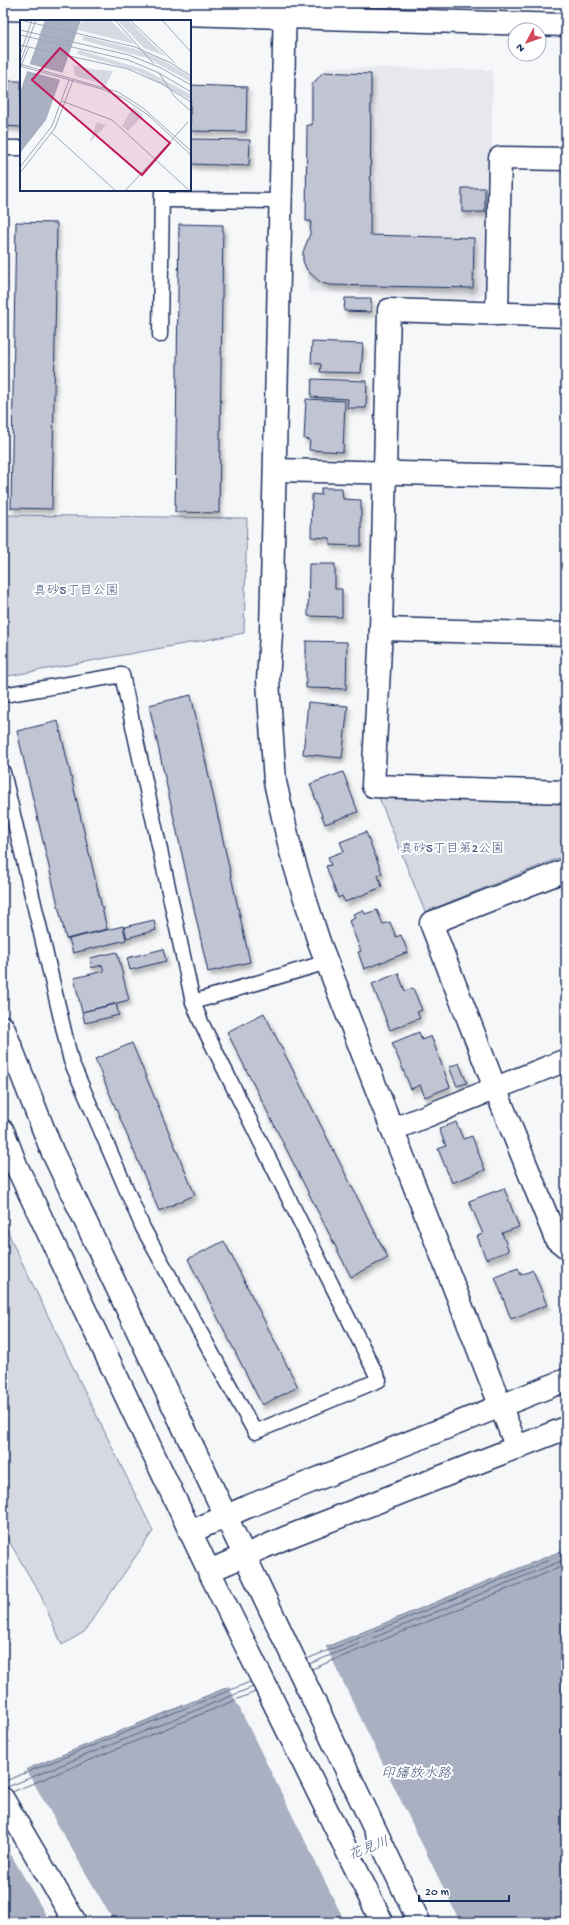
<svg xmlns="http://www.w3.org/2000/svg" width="569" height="1925" font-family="'Gochi Hand','Klee One',sans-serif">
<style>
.built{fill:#e6e8ee}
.green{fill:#d6d9e2;stroke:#7884a0}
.water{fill:#a9b0c1;stroke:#707c99}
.pier{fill:#f6f7f9}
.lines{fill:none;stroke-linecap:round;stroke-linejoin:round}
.shore{stroke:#546386;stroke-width:1}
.building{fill:#c0c4d3;stroke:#1b2f5e;filter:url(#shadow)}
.service-casing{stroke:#1b2f5e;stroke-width:17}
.minor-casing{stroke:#1b2f5e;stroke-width:25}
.tertiary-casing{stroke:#1b2f5e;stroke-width:25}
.trunk-casing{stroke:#1b2f5e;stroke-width:25}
.service{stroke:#fff;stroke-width:14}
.minor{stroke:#fff;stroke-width:22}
.tertiary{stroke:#fff;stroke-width:22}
.trunk{stroke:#fff;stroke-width:22}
.labels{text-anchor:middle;stroke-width:4;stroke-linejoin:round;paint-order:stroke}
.park-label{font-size:13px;fill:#4a5a7f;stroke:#fff}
.water-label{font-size:14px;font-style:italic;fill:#4d5c81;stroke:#fff}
.inset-road{fill:none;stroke:#9ea7bb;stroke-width:1}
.view{fill:#c2185b;fill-opacity:0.15;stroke:#c2185b;stroke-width:2}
.inset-edge{fill:none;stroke:#1b2f5e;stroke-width:2}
</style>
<defs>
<filter id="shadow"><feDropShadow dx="2.5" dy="4.5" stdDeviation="2" flood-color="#0004"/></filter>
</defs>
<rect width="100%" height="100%" fill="#f6f7f9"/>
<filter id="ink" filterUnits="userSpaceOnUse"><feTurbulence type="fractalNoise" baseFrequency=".025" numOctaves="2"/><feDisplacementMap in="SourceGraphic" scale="8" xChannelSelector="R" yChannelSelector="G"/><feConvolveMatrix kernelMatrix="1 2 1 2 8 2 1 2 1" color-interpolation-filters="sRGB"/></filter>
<g filter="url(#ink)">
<path class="built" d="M329,67l164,3 -4,220 -15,10 -166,-8 2,-208z"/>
<g class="green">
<path d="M3,515l244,3 -3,115 -241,44z"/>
<path d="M378,795l188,6v54l-141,57z"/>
<path d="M3,1219l10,25 140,287 -69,101 -22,13 -21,-49 -38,-65z"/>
</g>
<path class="water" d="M566,1549v373h-563v-143z"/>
<g class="pier">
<path d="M325,1645l135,277h-115l-117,-237z"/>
<path d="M25,1768l89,154h-64l-47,-81v-64z"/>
</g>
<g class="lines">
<g class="shore">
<path d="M307,1659l259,-106"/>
<path d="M309,1664l257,-105"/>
<path d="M312,1669l254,-104"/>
<path d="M3,1782l247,-100"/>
<path d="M5,1788l248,-101"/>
<path d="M12,1792l243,-100"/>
</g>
</g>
<g class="building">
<path d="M323,72l48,2 -1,161 104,3 -1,50 -144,-3 -9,-3 -13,-12 -4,-9v-9l7,-18 1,-13h-5l1,-96h5v-40z"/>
<path d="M3,81h18v46l-18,-1z"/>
<path d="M190,85l57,2 -1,45 -56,-1z"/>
<path d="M190,139l60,1 -1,26 -59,-2z"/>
<rect x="462" y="188" width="23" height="24"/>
<path d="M16,222l41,1 -5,286 -41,-1z"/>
<path d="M179,224l44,1 -4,288 -44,-1z"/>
<path d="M345,298h26v14l-27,-1z"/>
<path d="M312,342l51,2 -2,29 -41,-1 1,-8 -10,-1z"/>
<path d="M312,379l55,2 -1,27h-19l1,-9 -37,-2z"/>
<path d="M306,399l39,2 -2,51 -34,-2 1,-10 -6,-1z"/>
<path d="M321,488h21l1,11 18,1v46l-31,-1v-7l-19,-1 1,-43 9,1z"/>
<path d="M309,564h26v25h7v28l-34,-1z"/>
<path d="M306,641l41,1 -1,47 -40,-1z"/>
<path d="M191,695l59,267 -42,10 -59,-267z"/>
<path d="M308,702l40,4 -6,52 -39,-4z"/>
<path d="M58,721l49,208 -41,10 -49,-208z"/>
<path d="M343,772l15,40 -33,12 -15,-40z"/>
<path d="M366,832l16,41 -4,2 4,12 -37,15 -3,-6 -4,2 -12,-32 5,-1 -3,-8 16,-6 -4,-9z"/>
<path d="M363,910l2,4 12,-4 6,14 7,-2 6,15 5,-2 7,17 -44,17 -6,-17 3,-1 -12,-30 6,-3 -2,-4z"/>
<path d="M154,920l2,10 -29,8 -3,-11z"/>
<path d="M123,926l3,14 -53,13 -4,-14z"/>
<path d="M163,949l3,12 -36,9 -3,-12z"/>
<path d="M117,952l12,48 -47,12 -8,-34 30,-7 -2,-6 -10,3 -2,-10z"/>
<path d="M398,973l7,18 8,-3 9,22 -5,2 3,6 -30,12 -18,-46z"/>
<path d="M116,1004l3,11 -34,8 -3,-11z"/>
<path d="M264,1013l124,245 -37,19 -124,-245z"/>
<path d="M419,1032l3,8 9,-4 19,51 -25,10 -5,-12 -9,4 -19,-46z"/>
<path d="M132,1043l63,152 -36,16 -64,-152z"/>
<path d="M459,1063l8,20 -10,3 -8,-19z"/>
<path d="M456,1122l7,17 9,-3 13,34 -33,13 -14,-34 8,-3 -7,-17z"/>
<path d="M504,1188l15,39 -17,6 7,18 -23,8 -9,-23 6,-2 -14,-33z"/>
<path d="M224,1241l74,146 -36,18 -74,-146z"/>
<path d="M518,1268l3,7 12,-5 14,35 -36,14 -16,-42z"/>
</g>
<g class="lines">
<g class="service-casing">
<g id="service">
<path d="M3,148h18"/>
<path d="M162,200l119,1"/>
<path d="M160,335l2,-145"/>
<path d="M3,695l119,-20 71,327 8,20 178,358 -124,52 -112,-204 -72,-167 -68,-289"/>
<path d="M193,1002l134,-40"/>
</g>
</g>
<g class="minor-casing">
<g id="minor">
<path d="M497,314l3,-156 66,1"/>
<path d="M566,316l-177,-6 -8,319 -8,157 193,6"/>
<path d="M275,470l291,7"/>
<path d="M381,629l185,5"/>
<path d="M566,870l-135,53 64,165 61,151 10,8"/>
<path d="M394,1129l172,-69"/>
</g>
</g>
<g class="tertiary-casing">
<g id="tertiary">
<path d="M285,3l-14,630 -3,48 7,101 16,70 11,37 17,53 198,506"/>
<path d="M3,9l563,16"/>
<path d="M3,1027l49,124 367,771"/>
<path d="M3,1131l13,34 193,406 173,351"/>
<path d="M190,1532l57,-25 319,-127"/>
<path d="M209,1571l76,-33 281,-110"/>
</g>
</g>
<g class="trunk-casing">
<path id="trunk" d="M3,1799l72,123"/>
</g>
<use href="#service" class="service"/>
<use href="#minor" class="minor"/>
<use href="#tertiary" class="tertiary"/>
<use href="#trunk" class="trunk"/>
</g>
</g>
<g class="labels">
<g class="park-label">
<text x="76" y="594">真砂5丁目公園</text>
<text x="452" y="852">真砂5丁目第2公園</text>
</g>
<g class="water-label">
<text x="416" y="1777">印旛放水路</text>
<text transform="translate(368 1847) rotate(-20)" y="5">花見川</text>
</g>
</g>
<g transform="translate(20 20)">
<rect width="171" height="171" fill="#f6f7f9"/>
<path d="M62,0h28l25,24 -57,-14zM97,0h11l37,36 -21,-8zM64,16l55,14 21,9 20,11 11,8v4l-44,-24 -65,-18zM59,30l64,19 47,25 1,6 -54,-29 -60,-17zM53,45l18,4 22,2 -7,14 -31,-9zM113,87l10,8 -15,16 -6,-5zM77,102l9,3 -15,16h-1z" fill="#d6d9e2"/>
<path d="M25,0h36l-35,100 -26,33v-61z" fill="#a9b0c1"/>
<path d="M9,44l35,9 -3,7 -34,-9z" fill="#f6f7f9"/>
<path class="inset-road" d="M0,0l115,27 36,16 20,13M95,0l39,44M110,0l45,43M142,0l29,32M0,10l109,25 32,13 30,17M0,15l108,25 31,13 32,19M0,25l108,24 34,15 29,18M0,35l12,-35M0,43l16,-43M0,44l98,28 25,16 48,43M0,46l82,23 21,9 25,17 43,40M0,48l9,-21M139,53l16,24 16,14M42,81l50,19 78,71M31,112l65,59M0,147l32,-41 17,-46M0,153l35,-45 18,-48M105,171l63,-69"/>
<path class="view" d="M40,28l110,95 -28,32 -110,-95z"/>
<rect width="171" height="171" class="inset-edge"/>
</g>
<rect width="569" height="1925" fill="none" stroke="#fff" stroke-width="16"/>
<rect x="8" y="8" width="553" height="1909" fill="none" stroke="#1b2f5e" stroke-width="1.5" filter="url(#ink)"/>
<g transform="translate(527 42) rotate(229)"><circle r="19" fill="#ffffff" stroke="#a4acbf"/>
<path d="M0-3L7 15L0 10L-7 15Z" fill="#d1495b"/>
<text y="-6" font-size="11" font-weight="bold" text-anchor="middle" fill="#1b2f5e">N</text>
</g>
<path d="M419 1895v6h90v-6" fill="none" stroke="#1b2f5e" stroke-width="2"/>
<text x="425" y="1895" font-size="12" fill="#1b2f5e" stroke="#ffffff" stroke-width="3" paint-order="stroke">20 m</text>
</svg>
